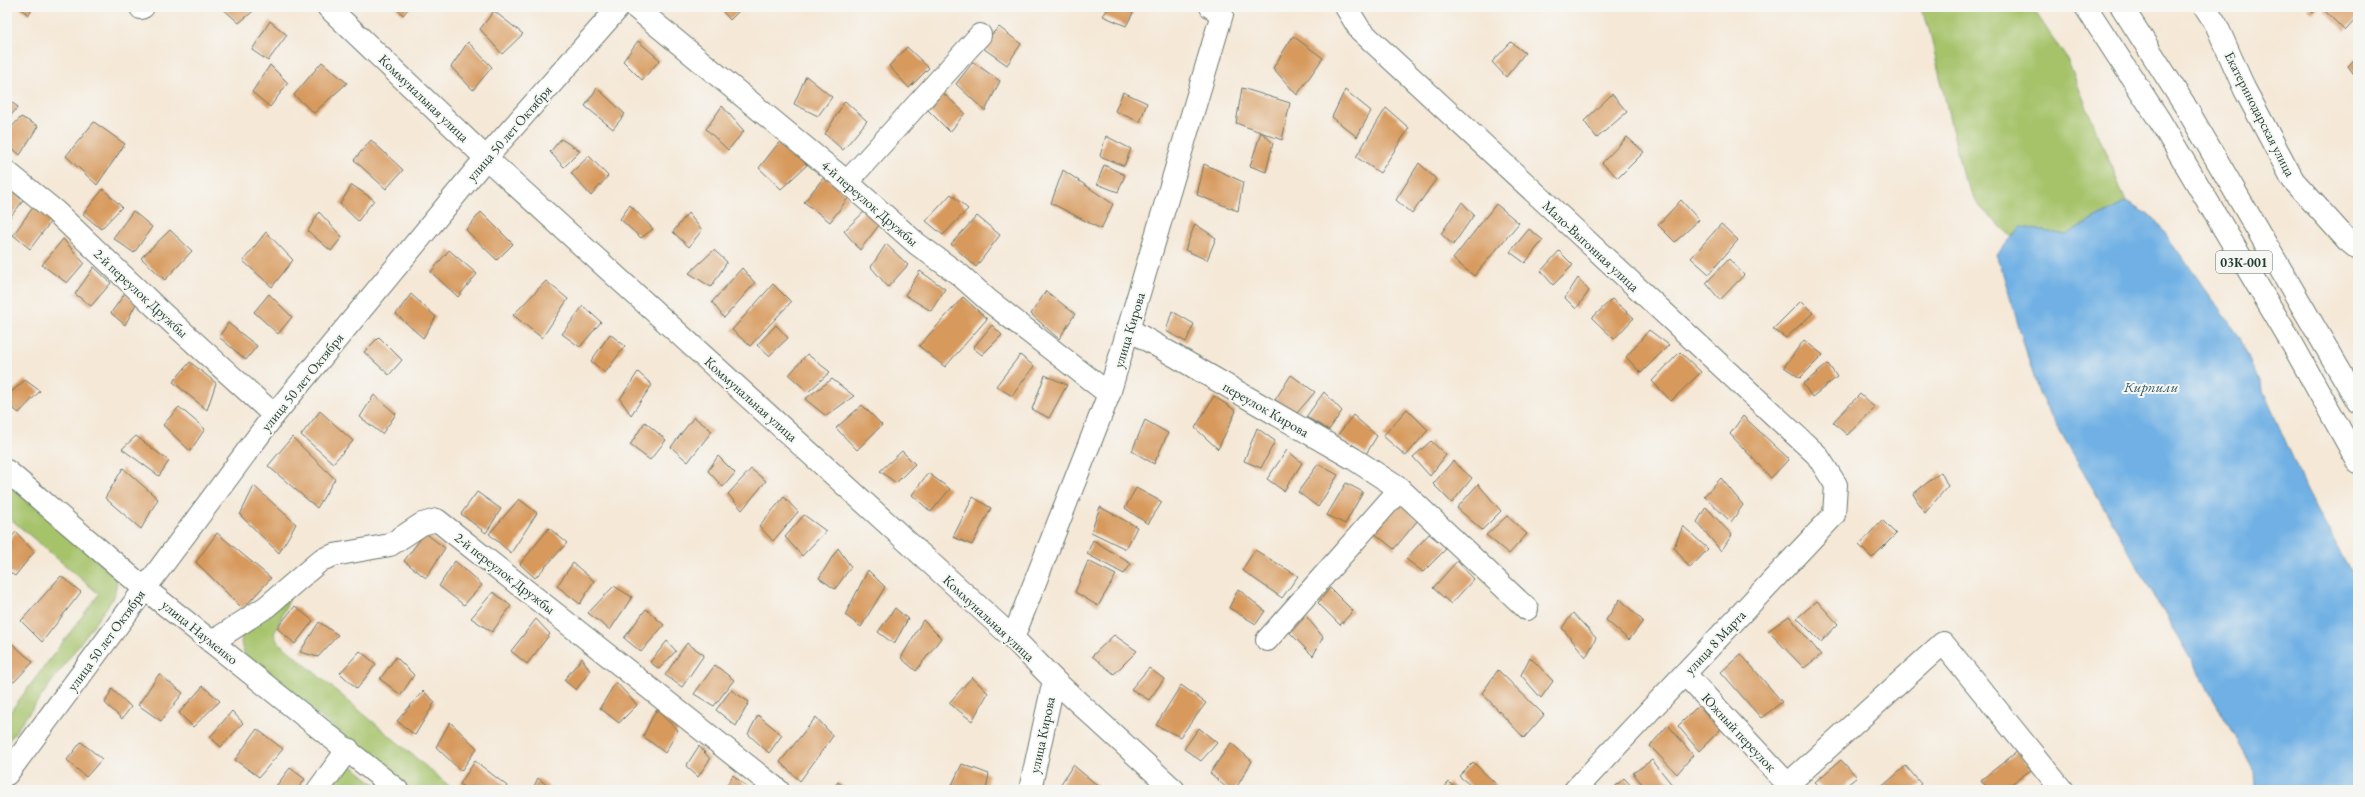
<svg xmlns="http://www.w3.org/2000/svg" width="2365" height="797" font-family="'EB Garamond',serif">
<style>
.green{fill:#a6c36a;stroke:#62804f}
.water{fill:#70b0e4;stroke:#48768c}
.building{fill:#d7995c}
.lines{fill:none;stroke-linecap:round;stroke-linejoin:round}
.minor-casing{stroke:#6a796d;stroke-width:24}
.major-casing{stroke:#6a796d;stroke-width:24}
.minor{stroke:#fff;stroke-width:22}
.major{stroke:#fff;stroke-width:22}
.labels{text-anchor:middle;stroke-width:4;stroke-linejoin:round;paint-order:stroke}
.shield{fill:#f6f6f2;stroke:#60746d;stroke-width:1}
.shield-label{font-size:13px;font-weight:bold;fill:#1f3d34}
.street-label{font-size:14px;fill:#1f3d34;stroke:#f6f6f2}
.water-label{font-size:15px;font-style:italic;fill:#335a60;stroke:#f6f6f2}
</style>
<rect width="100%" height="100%" fill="#f6f6f2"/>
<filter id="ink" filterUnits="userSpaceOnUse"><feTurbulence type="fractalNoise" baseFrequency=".025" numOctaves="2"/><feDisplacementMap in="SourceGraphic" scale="8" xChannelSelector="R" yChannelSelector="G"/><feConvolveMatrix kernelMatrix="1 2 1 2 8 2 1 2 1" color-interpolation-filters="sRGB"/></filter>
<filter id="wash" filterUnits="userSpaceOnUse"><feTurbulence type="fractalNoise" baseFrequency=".012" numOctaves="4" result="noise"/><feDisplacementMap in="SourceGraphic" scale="16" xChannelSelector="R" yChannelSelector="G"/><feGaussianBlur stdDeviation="0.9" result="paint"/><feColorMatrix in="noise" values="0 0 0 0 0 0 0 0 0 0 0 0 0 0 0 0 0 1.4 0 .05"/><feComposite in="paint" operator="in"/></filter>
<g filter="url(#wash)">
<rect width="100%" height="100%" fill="#f5e8d7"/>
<g class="green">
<path d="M1917,7h115l35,52 59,143 -60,33 -45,-8 -9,10 -31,-29 -18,-31 -34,-148 -4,-12z"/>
<path d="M7,482l107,92 3,8 -3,15 -107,146v-27l92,-122 -92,-78z"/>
<path d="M290,598l-16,36 3,7 177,149h-44l-161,-131c-8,-9 -10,-17 -5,-29z"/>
<path d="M349,763l33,27h-42l-11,-9z"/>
</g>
<path class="water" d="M2126,202l28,16 85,118 68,154 51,95v205h-102l-1,-18 -216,-378 -42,-140 24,-27 45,8z"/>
<g id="blocks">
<g class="building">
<path d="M19,7h15l-6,8z"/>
<path d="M221,7h37l-19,16z"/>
<path d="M395,7h15l-7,8z"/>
<path d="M719,7h24l-13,13z"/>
<path d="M1109,7h27l-10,19 -23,-10z"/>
<path d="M2307,7h11l-5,6z"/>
<path d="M2327,7h31v10l-13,14 -21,-21z"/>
<path d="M494,11l29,23 -21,20 -22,-25z"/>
<path d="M270,21l17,14 -19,26 -16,-11z"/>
<path d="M999,27l22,17 -14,21 -27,-19z"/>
<path d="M1293,36l30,22 -26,37 -24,-27z"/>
<path d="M638,41l22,19 -18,20 -19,-19z"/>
<path d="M468,42l24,25 -19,23 -22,-23z"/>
<path d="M1511,42l14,11 -19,24 -14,-15z"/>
<path d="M907,47l22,21 -20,20 -20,-22z"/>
<path d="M2358,56v24l-10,-14z"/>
<path d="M322,62l25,21 -33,30 -20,-18z"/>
<path d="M973,62l27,19 -15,30 -29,-27z"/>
<path d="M270,65l18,18 -18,24 -18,-15z"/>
<path d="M806,76l26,21 -14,19 -24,-12z"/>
<path d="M597,88l28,26 -12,15 -28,-23z"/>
<path d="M1242,88l48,15 -8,37 -46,-17z"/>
<path d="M1345,90l26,21 -14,26 -25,-20z"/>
<path d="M1123,92l24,11 -7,19 -25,-11z"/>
<path d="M943,93l22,20 -15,19 -22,-22z"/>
<path d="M1612,94l15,18 -30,26 -13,-17z"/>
<path d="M7,99l11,8 -11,13z"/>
<path d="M845,101l22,20 -24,29 -18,-16z"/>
<path d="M722,106l22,25 -16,19 -22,-21z"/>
<path d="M1386,108l23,20 -29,45 -24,-16z"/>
<path d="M21,117l17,9 -18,29 -13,-11v-12z"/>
<path d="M94,122l31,22 -28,41 -31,-29z"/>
<path d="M1261,132l12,11 -7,29 -16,-6z"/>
<path d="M1106,136l25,13 -7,17 -24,-10z"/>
<path d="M1627,137l17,15 -26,26 -16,-15z"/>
<path d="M561,139l19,12 -16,16 -14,-15z"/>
<path d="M371,140l32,30 -17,19 -32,-29z"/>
<path d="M781,140l26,25 -26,24 -22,-21z"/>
<path d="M589,156l19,20 -17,20 -20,-23z"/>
<path d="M1419,163l17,16 -24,35 -16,-14z"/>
<path d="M1204,164l39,18 -5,29 -41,-16z"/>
<path d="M1104,165l21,10 -7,17 -21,-8z"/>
<path d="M1063,170l50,34 -12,25 -50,-26z"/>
<path d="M825,176l24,21 -19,25 -26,-20z"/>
<path d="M352,185l22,15 -16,21 -18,-17z"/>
<path d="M7,186l16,15 -16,20z"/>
<path d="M103,189l19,18 -21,22 -18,-15z"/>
<path d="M951,194l17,15 -25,26 -17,-14z"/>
<path d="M1681,200l18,20 -24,22 -17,-17z"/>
<path d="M1462,202l12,13 -21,30 -12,-11z"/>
<path d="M1496,204l23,19 -45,53 -21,-17z"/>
<path d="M630,205l23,24 -12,9 -21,-19z"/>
<path d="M34,206l18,14 -22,29 -17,-14z"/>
<path d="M866,210l13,15 -19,25 -16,-19z"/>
<path d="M133,211l19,16 -18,26 -21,-15z"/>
<path d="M319,212l23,25 -11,14 -23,-20z"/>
<path d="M481,212l32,32 -16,16 -31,-30z"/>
<path d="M688,213l14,17 -13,17 -16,-15z"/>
<path d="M977,216l23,19 -24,32 -25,-23z"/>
<path d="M1195,224l21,14 -9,22 -22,-10z"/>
<path d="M1721,224l17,16 -29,34 -18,-16z"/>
<path d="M1529,229l14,11 -18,23 -15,-11z"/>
<path d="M170,230l22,21 -27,29 -24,-22z"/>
<path d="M266,232l27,28 -21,27 -29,-26z"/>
<path d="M63,239l21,24 -17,20 -25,-18z"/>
<path d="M886,244l22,21 -20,22 -17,-20z"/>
<path d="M449,250l28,24 -19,23 -27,-25z"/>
<path d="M714,250l13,12 -16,25 -22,-14z"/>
<path d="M1559,251l14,14 -20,20 -12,-14z"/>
<path d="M1729,259l15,16 -24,25 -14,-17z"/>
<path d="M94,267l17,16 -20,23 -16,-12z"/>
<path d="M742,268l13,15 -31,35 -12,-16z"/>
<path d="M920,271l25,18 -14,22 -26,-16z"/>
<path d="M1578,278l11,13 -13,18 -11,-11z"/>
<path d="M546,281l22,18 -26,39 -29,-23z"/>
<path d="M773,284l18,18 -41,44 -18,-16z"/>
<path d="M1046,291l29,23 -16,25 -28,-25z"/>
<path d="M125,293l11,11 -11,21 -14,-12z"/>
<path d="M269,294l23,23 -14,17 -24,-22z"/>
<path d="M411,294l25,23 -13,21 -27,-24z"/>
<path d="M963,297l24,22 -42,48 -26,-21z"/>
<path d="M1612,299l22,19 -20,21 -22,-21z"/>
<path d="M1801,301l12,12 -27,25 -13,-9z"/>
<path d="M583,306l18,16 -21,25 -18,-13z"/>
<path d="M1172,311l22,13 -8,18 -20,-11z"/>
<path d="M228,323l29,23 -11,14 -27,-23z"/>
<path d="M776,325l12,13 -19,18 -12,-11z"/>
<path d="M992,325l10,10 -20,20 -9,-7z"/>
<path d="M1649,330l20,15 -28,28 -15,-16z"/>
<path d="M610,334l15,12 -20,27 -14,-12z"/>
<path d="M379,337l23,23 -13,15 -25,-23z"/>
<path d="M1804,340l19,15 -23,23 -16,-11z"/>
<path d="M1680,352l21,20 -30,29 -19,-20z"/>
<path d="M807,354l23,18 -22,20 -19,-17z"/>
<path d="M1020,355l14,11 -22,30 -16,-10z"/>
<path d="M190,362l26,21 -9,27 -34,-28z"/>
<path d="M1828,364l9,13 -25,20 -9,-13z"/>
<path d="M638,372l14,13 -21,30 -11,-16z"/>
<path d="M1045,375l22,10 -18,33 -17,-9z"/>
<path d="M1291,375l24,17 -18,21 -22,-13z"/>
<path d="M832,379l22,17 -28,20 -21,-17z"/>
<path d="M25,380l15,11 -21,22 -12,-9v-8z"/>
<path d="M1324,392l18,19 -13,19 -23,-13z"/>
<path d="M1860,394l15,14 -28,27 -14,-13z"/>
<path d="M374,395l22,19 -14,20 -22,-17z"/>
<path d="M1214,396l22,15 -18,38 -23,-21z"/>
<path d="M862,405l20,20 -25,25 -21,-22z"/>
<path d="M179,407l26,22 -15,22 -27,-26z"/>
<path d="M1407,409l21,21 -22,26 -23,-20z"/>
<path d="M320,411l33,30 -20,22 -32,-28z"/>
<path d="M1353,415l24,21 -11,18 -29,-18z"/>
<path d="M1743,416l46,43 -18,19 -41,-44z"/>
<path d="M694,417l18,14 -24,31 -17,-15z"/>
<path d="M1145,420l23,13 -14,31 -22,-13z"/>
<path d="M645,422l21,18 -16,20 -20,-15z"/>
<path d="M1257,428l18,13 -14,27 -17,-7z"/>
<path d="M136,436l33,25 -10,15 -37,-27z"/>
<path d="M292,437l43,42 -18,29 -49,-42z"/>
<path d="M1431,441l15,14 -16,21 -17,-19z"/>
<path d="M1287,450l15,13 -18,28 -17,-12z"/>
<path d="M902,451l13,13 -19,19 -16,-12z"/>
<path d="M718,456l17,17 -12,14 -15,-16z"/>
<path d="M1453,461l19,17 -20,25 -19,-19z"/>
<path d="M1318,464l20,11 -20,32 -20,-15z"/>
<path d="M123,468l35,31 -17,30 -36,-31z"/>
<path d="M751,469l15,12 -24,29 -14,-16z"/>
<path d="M1941,472l7,14 -23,27 -12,-19z"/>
<path d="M928,473l22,16 -19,23 -19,-17z"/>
<path d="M1721,478l22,27 -12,17 -27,-26z"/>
<path d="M1346,483l17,9 -18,32 -18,-9z"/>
<path d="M1478,484l23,27 -19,19 -25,-22z"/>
<path d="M254,486l42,38 -17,29 -39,-38z"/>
<path d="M1136,488l26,14 -14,22 -23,-16z"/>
<path d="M477,492l24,17 -15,24 -25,-19z"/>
<path d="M784,497l14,15 -25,29 -14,-15z"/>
<path d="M973,497l18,11 -19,37 -19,-8z"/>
<path d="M519,499l18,14 -26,40 -22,-19z"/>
<path d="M1400,502l18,18 -24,29 -21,-17z"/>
<path d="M1100,507l37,20 -11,22 -35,-17z"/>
<path d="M1706,507l26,28 -11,16 -24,-29z"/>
<path d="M804,515l22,16 -24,25 -17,-19z"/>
<path d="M1507,516l20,18 -18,20 -23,-19z"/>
<path d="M1882,520l14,14 -24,24 -13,-13z"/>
<path d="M1683,526l25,23 -18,19 -16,-21z"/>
<path d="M549,528l18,15 -32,35 -15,-14z"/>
<path d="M16,532l18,20 -19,24 -8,-6v-28z"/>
<path d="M217,533l54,45 -28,31 -47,-47z"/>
<path d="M425,533l20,15 -19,30 -22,-17z"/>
<path d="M1429,534l18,14 -24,24 -17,-13z"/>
<path d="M1093,540l38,24 -7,10 -37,-20z"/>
<path d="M838,548l13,19 -16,22 -16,-11z"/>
<path d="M1255,550l43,26 -16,22 -40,-28z"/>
<path d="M455,561l27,24 -18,20 -25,-19z"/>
<path d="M1088,561l28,14 -18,31 -23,-14z"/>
<path d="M1457,561l17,18 -23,25 -18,-16z"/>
<path d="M573,563l21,18 -14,23 -23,-18z"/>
<path d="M868,570l17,17 -24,40 -16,-12z"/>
<path d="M61,576l20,16 -39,50 -21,-21z"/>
<path d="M614,586l18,11 -22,33 -22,-17z"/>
<path d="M1330,588l23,23 -13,14 -22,-22z"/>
<path d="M1238,589l27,22 -9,13 -27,-16z"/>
<path d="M493,592l18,14 -19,26 -21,-14z"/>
<path d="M1620,599l23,22 -14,19 -23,-20z"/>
<path d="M1817,601l21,23 -17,18 -24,-24z"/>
<path d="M295,606l18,15 -18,23 -18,-16z"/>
<path d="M895,608l13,11 -14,25 -16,-12z"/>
<path d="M646,609l18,16 -23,27 -17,-14z"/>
<path d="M1573,613l23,25 -10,19 -24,-29z"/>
<path d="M1306,616l17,21 -10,19 -23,-23z"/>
<path d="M1789,616l32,39 -17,13 -36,-37z"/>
<path d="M536,619l14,15 -23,30 -16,-13z"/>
<path d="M923,620l18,18 -25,33 -15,-13z"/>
<path d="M319,622l19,13 -20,22 -18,-5z"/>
<path d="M1114,635l23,16 -23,23 -22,-18z"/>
<path d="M7,639l26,23 -19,20 -7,-5z"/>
<path d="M667,641l9,10 -17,18 -9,-7z"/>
<path d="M687,643l17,12 -22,32 -17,-12z"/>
<path d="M360,651l16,13 -19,25 -17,-16z"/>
<path d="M1741,654l41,48 -21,16 -40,-46z"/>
<path d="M396,657l18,18 -13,20 -21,-16z"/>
<path d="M1530,657l23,24 -12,17 -20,-23z"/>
<path d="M582,658l8,13 -14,19 -12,-10z"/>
<path d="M715,665l19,15 -20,26 -20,-12z"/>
<path d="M1149,668l15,11 -15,21 -18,-11z"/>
<path d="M1498,670l46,45 -20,23 -42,-45z"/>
<path d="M159,674l24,19 -22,28 -23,-16z"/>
<path d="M972,677l16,16 -16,28 -23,-18z"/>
<path d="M616,682l21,23 -18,18 -19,-15z"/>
<path d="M1181,685l25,18 -26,34 -24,-12z"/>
<path d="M203,686l17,15 -27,26 -14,-14z"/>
<path d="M112,689l19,18 -9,12 -17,-16z"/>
<path d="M731,690l18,12 -13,24 -20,-16z"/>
<path d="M423,691l12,11 -20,33 -18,-14z"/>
<path d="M1700,704l23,23 -24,24 -21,-25z"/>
<path d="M656,710l22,20 -13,23 -22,-17z"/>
<path d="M232,711l11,12 -22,24 -11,-10z"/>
<path d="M758,715l24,20 -13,18 -21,-19z"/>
<path d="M816,717l17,19 -33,45 -20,-19z"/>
<path d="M450,722l27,26 -16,23 -25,-24z"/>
<path d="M1668,725l25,30 -16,19 -27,-28z"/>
<path d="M1199,728l18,15 -16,18 -17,-12z"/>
<path d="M257,729l26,20 -24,28 -24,-17z"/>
<path d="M81,742l21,17 -16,18 -19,-17z"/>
<path d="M1231,743l21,18 -17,29h-6l-19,-17z"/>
<path d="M699,746l11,13 -12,18 -12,-11z"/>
<path d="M2018,751l13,19 -28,20h-14l-8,-10z"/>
<path d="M1652,760l22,27 -5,3h-22l-14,-17z"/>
<path d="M1841,760l16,17 -16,13h-17l-9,-8z"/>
<path d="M475,761l32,25 -2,4h-38l-7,-6z"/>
<path d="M1473,762l24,23 -4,5h-17l-17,-14z"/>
<path d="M962,764l27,10 -3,16 -35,-3z"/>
<path d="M1073,765l30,25h-46z"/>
<path d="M1906,766l15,18 -7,6h-36z"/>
<path d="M290,768l15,11 -8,11h-24z"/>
<path d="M733,775l15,13 -1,2h-23z"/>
<path d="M538,778l15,12h-21z"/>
<path d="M1624,778l11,12h-23z"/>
<path d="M838,782l9,8h-14z"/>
<path d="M1449,782l8,8h-15z"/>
<path d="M1776,784l4,6h-11z"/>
</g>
</g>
</g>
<g filter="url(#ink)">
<use href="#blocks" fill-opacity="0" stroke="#6a796d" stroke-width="1"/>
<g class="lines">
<g class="minor-casing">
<g id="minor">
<path d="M328,7l158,151 527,480 41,42 120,110"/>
<path d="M635,7l212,175 70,62 43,31 28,25 121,94"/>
<path d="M1346,7l14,23 457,425 19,30 -2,30 -259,275"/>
<path d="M2205,7l11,17 29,66 48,90 54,60 11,9"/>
<path d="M141,8l2,-1"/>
<path d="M7,172l48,39 108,103 111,101"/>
<path d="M847,182l133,-147"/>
<path d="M1130,330l224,129 46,30 127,120"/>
<path d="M1013,638l96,-244 113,-380 -11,-7"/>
<path d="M1267,640l133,-151"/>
<path d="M212,642l54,-35 55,-47 13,-5 56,-10 32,-21 15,-4 341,270"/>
<path d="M1685,674l108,116"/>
<path d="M1788,784l155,-141 119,147"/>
<path d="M318,790l30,-41"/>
<path d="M1030,790l24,-110"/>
</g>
</g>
<g class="major-casing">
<g id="major">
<path d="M2086,7l74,114 134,226 64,115"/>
<path d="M2122,7l62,97 174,298"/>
<path d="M7,471l137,117 253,202"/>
<path d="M7,774l267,-359 212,-257 133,-151"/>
</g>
</g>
<use href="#minor" class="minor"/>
<use href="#major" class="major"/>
</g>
</g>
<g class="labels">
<rect class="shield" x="2216" y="251" width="56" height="22" rx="3"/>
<g class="shield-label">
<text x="2244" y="267">03К-001</text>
</g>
<g class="street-label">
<text transform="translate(424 98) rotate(44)" y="5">Коммунальная улица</text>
<text transform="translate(2260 114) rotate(63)" y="5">Екатеринодарская улица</text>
<text transform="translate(509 133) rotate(-49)" y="5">улица 50 лет Октября</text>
<text transform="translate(870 203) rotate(41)" y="5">4-й переулок Дружбы</text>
<text transform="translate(1591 246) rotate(43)" y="5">Мало-Выгонная улица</text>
<text transform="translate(141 293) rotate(43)" y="5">2-й переулок Дружбы</text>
<text transform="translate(1129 330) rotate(-73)" y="5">улица Кирова</text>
<text transform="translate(302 382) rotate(-51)" y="5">улица 50 лет Октября</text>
<text transform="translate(751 399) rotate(42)" y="5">Коммунальная улица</text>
<text transform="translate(1266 409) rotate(30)" y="5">переулок Кирова</text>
<text transform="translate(505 573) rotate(38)" y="5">2-й переулок Дружбы</text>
<text transform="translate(989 618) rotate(43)" y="5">Коммунальная улица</text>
<text transform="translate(200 632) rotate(39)" y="5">улица Науменко</text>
<text transform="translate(106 640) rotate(-54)" y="5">улица 50 лет Октября</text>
<text transform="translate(1715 642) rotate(-47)" y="5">улица 8 Марта</text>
<text transform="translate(1739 732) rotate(47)" y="5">Южный переулок</text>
<text transform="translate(1042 735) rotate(-78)" y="5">улица Кирова</text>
</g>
<g class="water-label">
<text x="2151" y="392">Кирпили</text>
</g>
</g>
<rect width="2365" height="797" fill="none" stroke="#f6f6f2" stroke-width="24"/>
</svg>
